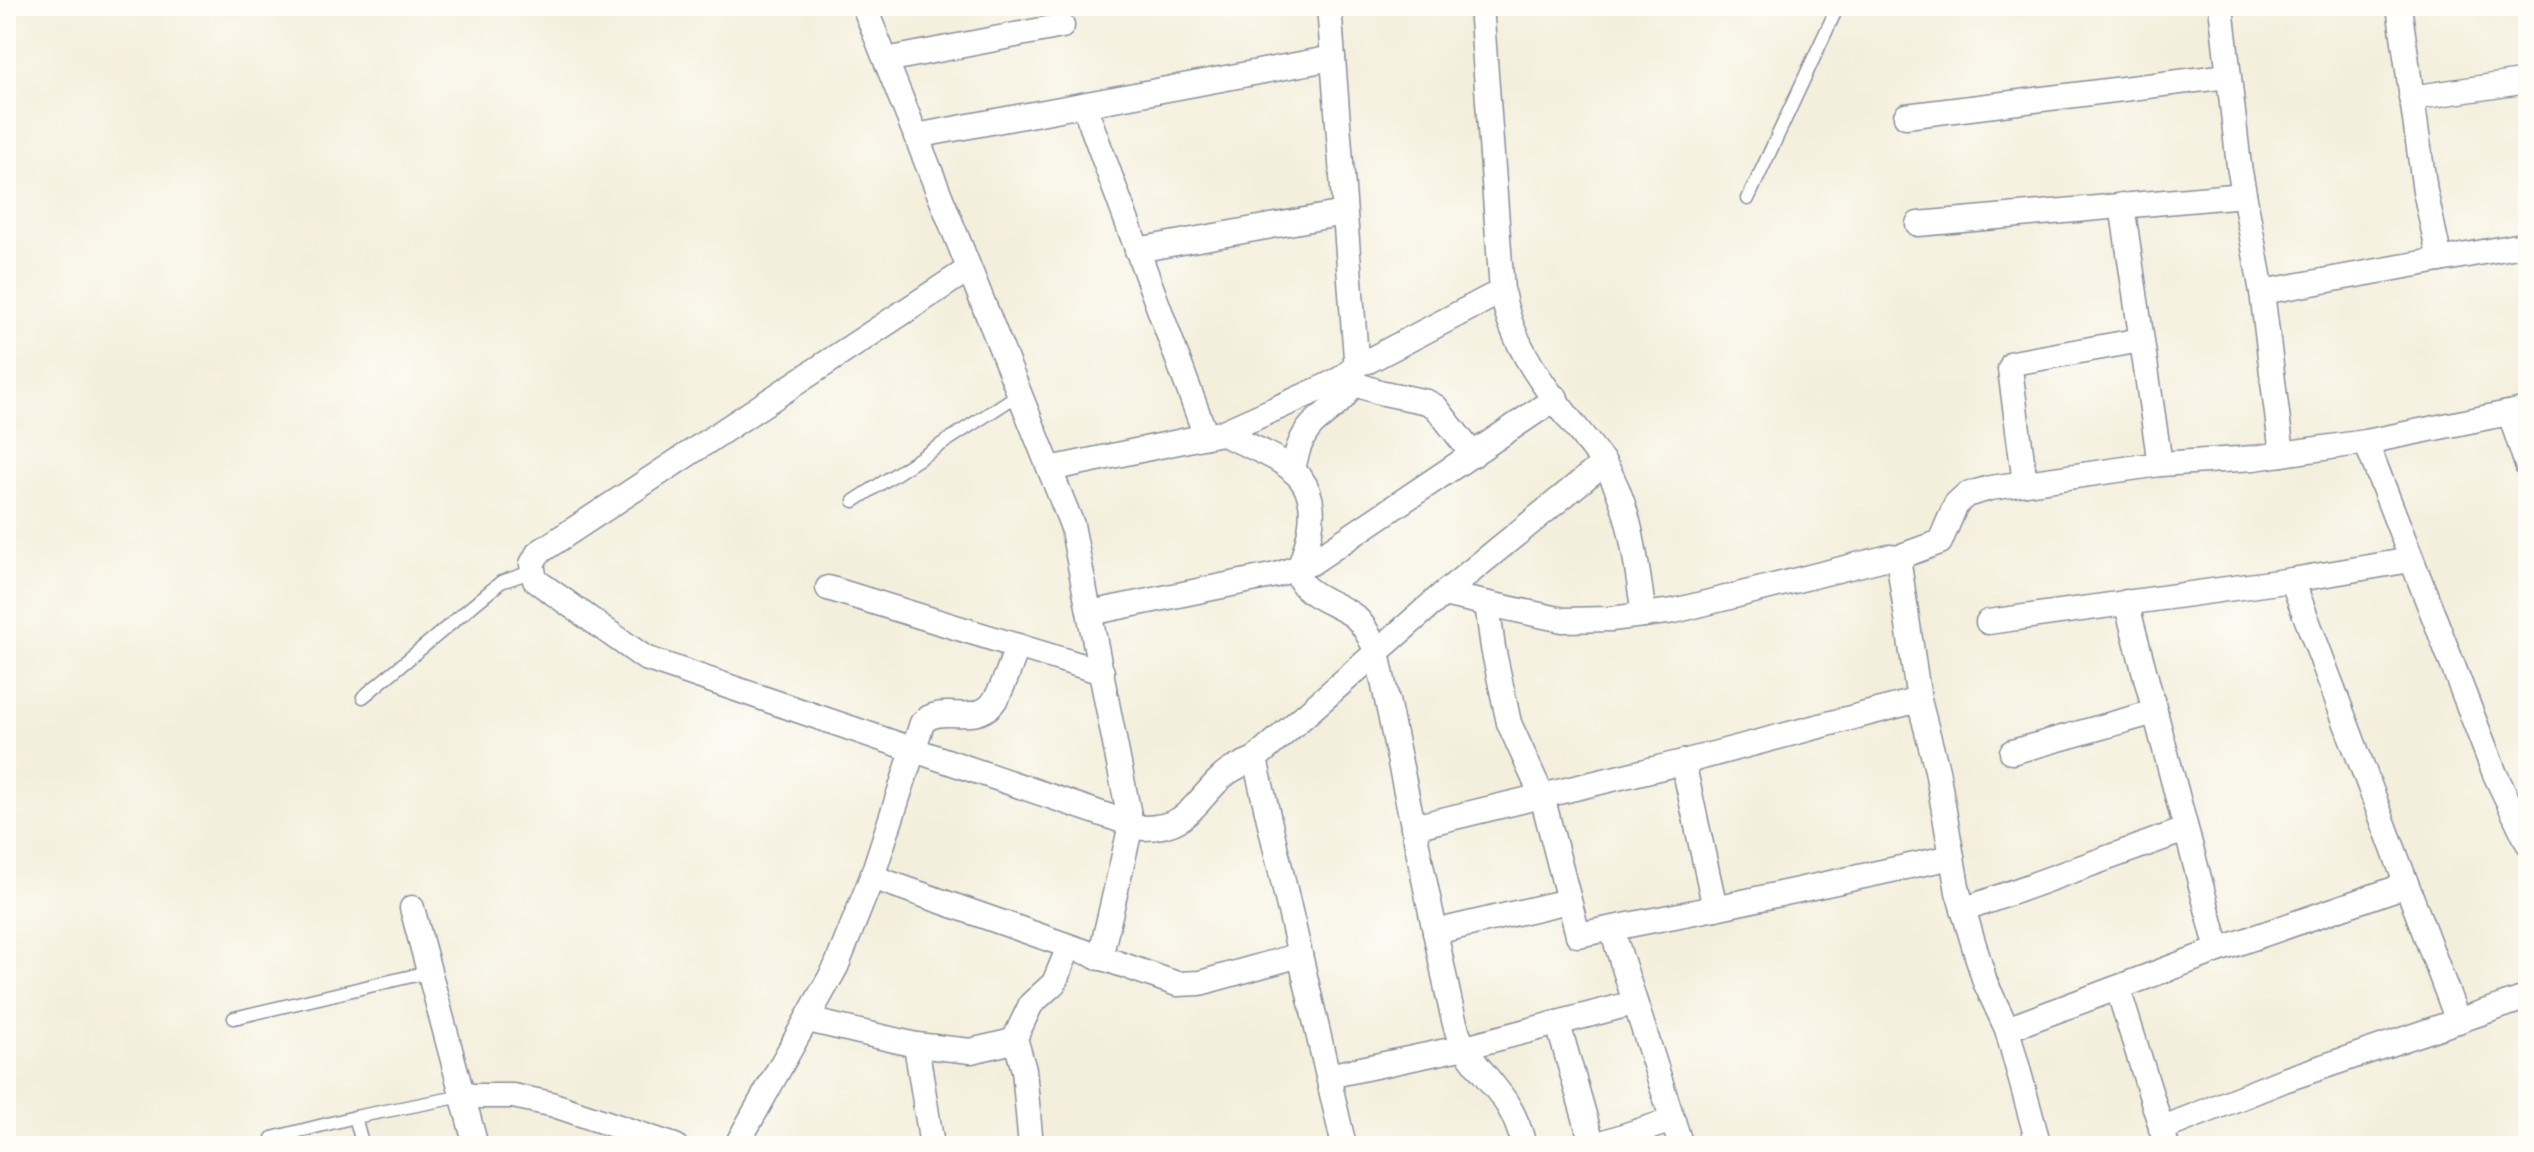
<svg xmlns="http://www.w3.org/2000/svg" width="2534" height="1152" font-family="'Libre Caslon Text',serif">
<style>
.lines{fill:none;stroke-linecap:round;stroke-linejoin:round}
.service-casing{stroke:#888f9d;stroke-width:15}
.minor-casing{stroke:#888f9d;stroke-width:27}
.service{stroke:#fff;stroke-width:12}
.minor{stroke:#fff;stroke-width:24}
</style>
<rect width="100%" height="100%" fill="#fdfcf7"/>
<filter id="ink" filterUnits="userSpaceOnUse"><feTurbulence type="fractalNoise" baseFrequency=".0125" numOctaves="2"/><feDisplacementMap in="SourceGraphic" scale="16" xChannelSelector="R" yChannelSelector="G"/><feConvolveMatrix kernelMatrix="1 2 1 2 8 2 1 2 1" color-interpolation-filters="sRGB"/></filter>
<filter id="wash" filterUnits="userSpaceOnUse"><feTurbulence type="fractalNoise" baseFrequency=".006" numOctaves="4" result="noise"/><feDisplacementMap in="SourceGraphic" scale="32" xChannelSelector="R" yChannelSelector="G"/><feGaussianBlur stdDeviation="1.8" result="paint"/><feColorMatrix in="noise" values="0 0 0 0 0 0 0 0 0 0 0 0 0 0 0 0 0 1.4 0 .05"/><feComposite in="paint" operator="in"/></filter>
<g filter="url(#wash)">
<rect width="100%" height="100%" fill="#f4efdc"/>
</g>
<g filter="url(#ink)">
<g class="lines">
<g class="service-casing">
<g id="service">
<path d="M1748,199l90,-193"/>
<path d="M854,501l165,-107"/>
<path d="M363,697l138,-115 30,-10"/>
<path d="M234,1018l195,-46"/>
<path d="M355,1117l8,29"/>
<path d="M272,1138l83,-21 108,-21"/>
</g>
</g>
<g class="minor-casing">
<g id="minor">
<path d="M864,6l208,519 59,300 -31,133"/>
<path d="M1329,6l27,352 5,4 7,-1 134,-70"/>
<path d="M2221,6l18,160 23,126 20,162"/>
<path d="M2399,6l26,185 15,69"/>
<path d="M886,60l176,-34"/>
<path d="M2411,98l117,-17"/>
<path d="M1084,105l122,331"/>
<path d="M1906,116l322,-40"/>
<path d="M916,136l417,-78"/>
<path d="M2122,205l38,259"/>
<path d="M1918,224l326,-29"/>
<path d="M1137,250l207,-37"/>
<path d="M969,269l-431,284 -6,11 3,16 110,78 498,170c45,0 50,-24 78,-50 9,-9 22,-14 34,-19"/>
<path d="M2262,292l266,-48"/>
<path d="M1352,383l27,9 48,10 9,5 37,48"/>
<path d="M2510,414l18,54"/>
<path d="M1221,433c63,29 110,39 83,121 -3,9 -8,20 -2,29 8,13 39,23 52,33 11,9 17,24 23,36l72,347c4,16 7,35 16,49 25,39 47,48 59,98"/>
<path d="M2366,442l129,332 33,69"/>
<path d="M1604,463c28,44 32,102 40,152"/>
<path d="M1050,469l171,-36 103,-46 18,-9 19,-16"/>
<path d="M1293,471c3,-17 7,-33 19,-46 16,-16 43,-27 39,-53"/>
<path d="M2025,483l-15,-114 3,-6 128,-23"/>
<path d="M2292,580l166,441"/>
<path d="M828,588l274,84"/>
<path d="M1443,594l120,26 48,-1 63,-8 215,-54 11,1"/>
<path d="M2126,602l92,348"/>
<path d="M1487,604l6,44 16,75 33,73 36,139 137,-27"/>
<path d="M1090,613l186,-38 35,-12 245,-165"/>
<path d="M1988,622l304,-42 119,-20"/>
<path d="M2012,752l143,-40"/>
<path d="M1683,762l32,146 237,-51"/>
<path d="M1413,827l270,-65 236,-62"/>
<path d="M872,877l305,107 23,-1 100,-28"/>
<path d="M412,908l64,238"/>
<path d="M1963,910l222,-80"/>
<path d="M1612,930l69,216"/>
<path d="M1435,932l133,-31"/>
<path d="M2118,989l49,157"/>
<path d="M808,1020l108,25 16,101"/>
<path d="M1558,1024l35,122"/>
<path d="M2007,1029l211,-79 188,-65"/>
<path d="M1015,1038l9,32 7,76"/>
<path d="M916,1045l55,6 38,-9 6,-4 16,-34 23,-21 15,-36"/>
<path d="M1328,1076l137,-29 169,-44"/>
<path d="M463,1096h50l38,8 124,42"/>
<path d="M2161,1129l123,-49 244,-83"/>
<path d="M736,1146l100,-179 36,-90 50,-154c18,-20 51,3 70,-19 12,-15 18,-40 26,-58"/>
<path d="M1344,1146l-89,-387 188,-165 161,-131c-40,-53 -91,-105 -102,-172l-21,-285"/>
<path d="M1592,1146l81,-26"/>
<path d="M2039,1146l-32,-117 -22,-47 -27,-90 -21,-122 -18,-70 -20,-136 5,-9 36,-13 16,-38 10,-9 24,-7 170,-24 94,-6 112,-16 162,-33"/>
</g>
</g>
<use href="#service" class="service"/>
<use href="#minor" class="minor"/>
</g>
</g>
<rect width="2534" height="1152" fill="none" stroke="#fdfcf7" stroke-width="32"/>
</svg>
